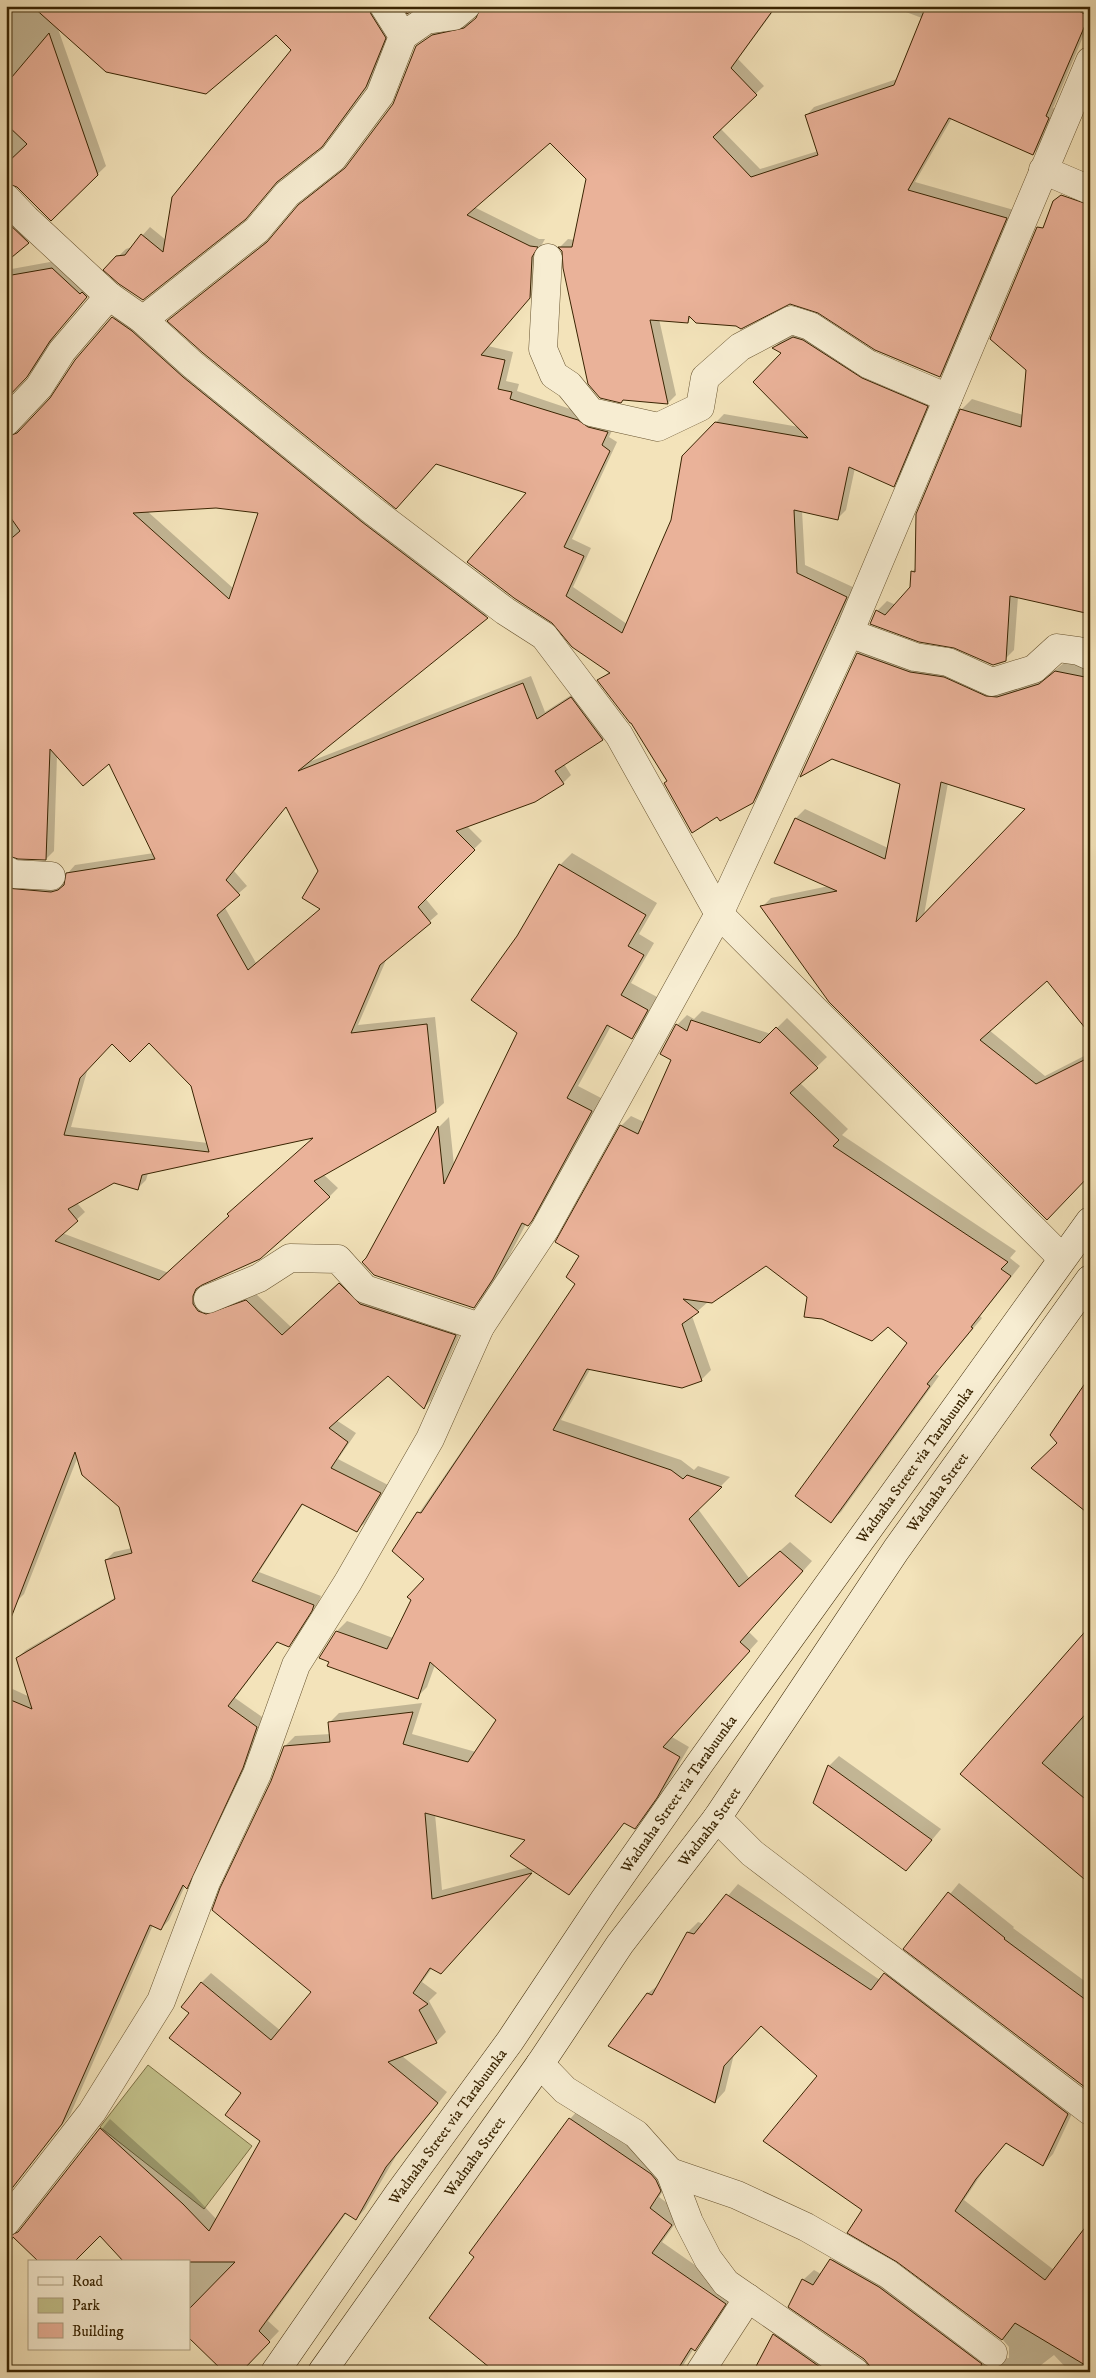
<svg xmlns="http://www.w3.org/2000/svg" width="1096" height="2378" font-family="'IM FELL DW Pica',serif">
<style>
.green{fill:#c2c18b;stroke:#7e7246}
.shadow{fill:#0003;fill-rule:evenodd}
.building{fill:#eab299;stroke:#392402;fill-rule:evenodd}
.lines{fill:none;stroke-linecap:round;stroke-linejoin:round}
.minor-casing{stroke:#685430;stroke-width:29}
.secondary-casing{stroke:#392402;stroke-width:29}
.minor{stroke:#f7edd2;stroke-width:28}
.secondary{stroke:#f7edd2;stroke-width:28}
.labels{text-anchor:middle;stroke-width:4;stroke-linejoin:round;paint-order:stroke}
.street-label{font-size:15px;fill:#392402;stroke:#f7edd2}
</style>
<rect width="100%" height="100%" fill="#f3e3ba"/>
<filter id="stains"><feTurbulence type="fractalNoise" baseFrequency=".004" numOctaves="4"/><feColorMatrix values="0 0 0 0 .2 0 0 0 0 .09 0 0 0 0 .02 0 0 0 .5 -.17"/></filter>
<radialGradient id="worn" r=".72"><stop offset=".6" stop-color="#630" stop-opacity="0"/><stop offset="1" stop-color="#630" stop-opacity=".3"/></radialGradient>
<path class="green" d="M148,2065l104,81 -48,63 -104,-82z"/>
<g class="shadow">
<path d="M6,6h374l13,23 -19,49 -44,59 -187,162 -38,-30 21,-20 6,-2 18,-20 16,13 127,-190 -17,-17 -219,-7 49,140 -55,53 -33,-33 -12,-4z"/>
<path d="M482,6h295l-39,53 26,27 -44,42 40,41 58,-18 -12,-35 8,-9 83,-28 25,-61 -32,-12h200v28l-5,-2 -32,76 3,1 -15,37 -8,8 -81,-36 -37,64 99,28 -66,158 -9,8 -120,-64 -29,-9 -53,22 -45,-8 -5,4 -28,-2 17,76 -8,8 -108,-156 8,-8 7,1 12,-61 -37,-37 -76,65 65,32h6l-5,9 -2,40 -50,58 25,6 -7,29 13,3 -2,7 98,33 -6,13 8,5 -45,97 19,9 -18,39 54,37 46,-103 10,-65 41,-42 75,13 -16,-74 -9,-5 7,-8 21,-11 133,69 -33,79 -9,8 -38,-17 -9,42 -8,8 -36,-8 3,55 50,23 -94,205 -8,9 -85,-21 -36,-60 -33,-40 11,-10 -37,-25 -44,-154 -360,-171 103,-84 36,-40 42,-33 44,-59 23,-58 24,-20 24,-3 9,-4 8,-8z"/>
<path d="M783,6h13l-4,5z"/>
<path d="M6,204l30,30 -30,26z"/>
<path d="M61,260l34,28 -37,43 -23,37 -29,30v-128z"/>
<path d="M121,310l374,299 -189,154 225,-87 14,36 34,-22 32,41 -8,8 -39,25 7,11 -8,8 -96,43 15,15 -57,57 13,16 -51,44 -29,67 77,-8 9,86 -9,8 -111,64 14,13 -8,8 -71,62 -57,25 -2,4 1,9 54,-3 36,34 56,-51 116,51 -32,73 -7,8 -36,-33 -52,45 20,13 -18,26 50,26 -23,38 -9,8 -53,-27 -44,68 62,24 -2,5 -22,36 -8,8 -11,-4 -43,57 30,21 -15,40 -55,120 -10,7 -16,34 -8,9 -8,-4 -83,190 -63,78 -1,-507 24,11 -13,-39 9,-8 90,-53 -10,-37 8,-8 18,-4 -12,-41 -42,-51 -54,138 -8,8 -10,-4v-723l54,9 5,-1 2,-9 8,-9 79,-12 -45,-91 -52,-7 -3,96 -8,8 -40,-6v-426l6,3 8,-1 6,-3 25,-28zM216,507l44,5 -26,77 -87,-78zM286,806l33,65 3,38 -66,54 -32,-57 23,-20 -13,-15zM149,1041l44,44 15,58 -137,-16 17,-59 24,-25zM315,1137l-146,136 -107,-40 23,-21 -8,-9 37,-21 24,6 8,-8 2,-7z"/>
<path d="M972,399l51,16 -5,182 -4,53 -10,10 -49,-14 -36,-5 -42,-30 10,-10 9,4 15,-17 1,-16 4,-4 45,-158z"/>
<path d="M867,644l140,44 42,-13 16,-13 25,5v365l-43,-53 -58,51 56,46 45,-23v120l-328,-266 9,-9 58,-12 -53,-24 20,-44 9,-9 83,39 14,-65 -70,-26 -30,17 56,-121zM948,783l79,26 -103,106z"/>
<path d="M572,853l85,50 -18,31 15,9 -23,40 28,15 -15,28 -12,11 -21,-11 -33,60 25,13 -64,114 -13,11 -22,42 -19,29 -12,12 -105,-49 71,-131 10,-10 5,48 65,-132 -1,-97 42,-71z"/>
<path d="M702,1011l69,23 16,-16 40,39 -27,26 48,46 -6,6 174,116 -6,7 10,8 -40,50 2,2 -47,56 4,2 -98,136 -10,9 77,-178 -20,-18 -80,-28 -42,-32 -58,37 -16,14 19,54 -10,10 -110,-12 -30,52 120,40 13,10 4,-4 32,11 -32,32 51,69 41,-36 22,19 -63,71 9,9 -86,96 17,10 -23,39 -22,32 -10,9 -9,-5 -56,71 -35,-23 -83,93 -19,5 -10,14 15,11 -8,8 17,31 -10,10 -34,14 45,36 -51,64 -31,53 -9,10 -9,-7 -79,109 11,10 -39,41h-14l-37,-36v-74l-89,-28 -70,-15 80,-100 83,75 24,26 45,-80 -19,-47 -53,-80 11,-30 10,-10 70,58 32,-39 -41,-211 13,-35 10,-10 36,-2 -2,-11 10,-10 83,-10 -10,31 64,18 22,-32 -63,-55 -8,22 -10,10 -80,-66 10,-10 46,17 33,-59 -33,-28 184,-268 4,-27 -24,-14 64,-116 10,-10 13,6 28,-62 5,-35 10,-10 7,4zM435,1814l92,25 3,28 -88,23z"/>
<path d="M1090,1628v255l-128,-109z"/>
<path d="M839,1756l102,73 -25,30 -102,-57 15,-36z"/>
<path d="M959,1883l55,44 -1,1 77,57v106l-185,-142z"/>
<path d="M738,1884l142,96 15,-16 182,139 -24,51 -10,11 -36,-23 -21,25 -22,33 90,70 36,-47v149h-20l-16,-17 -22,17h-160l-2,-8 -67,-84 11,-10 7,4 20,-25 161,110 7,-1v-11l-6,-7 -105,-80 -34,-51 -45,-134 -58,-51 -27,30 -9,37 -10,11 -105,-56 38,-53 12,-9 28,-52 10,-10 6,2z"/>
<path d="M580,2108l81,56 9,16 -11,17 23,17 -20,28 73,51 -30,46 -11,9 -15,24h-194l3,-7 -12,-108 -6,-4 100,-134z"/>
<path d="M784,2325l68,47h-98l20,-37z"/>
</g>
<g class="building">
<path d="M32,6h336l3,8 15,24 -20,49 -44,60 -45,35 -31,37 -103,81 -24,-16 -16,-14 13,-14 9,-1 16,-21 22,18 9,-55 119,-147 -15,-15 -70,59 -100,-22z"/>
<path d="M403,6h16l-12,8z"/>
<path d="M481,6h295l-45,62 26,27 -44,42 38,40 67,-22 -13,-40 89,-30 32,-79h142l21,10 -43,100 3,2 -16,37 -84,-37 -41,72 99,28 -67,159 -65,-27 -57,-37 -28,-9 -49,25 -5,-3 -40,-3 -7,-7 -1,7 -38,-3 18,84 -45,-4 -2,3 -21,-5 -12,-14 -25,-116 -1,-17 -4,-4h14l14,-68 -36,-36 -83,72 63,31 8,1 -6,10 -2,41 -49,57 24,5 -7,29 14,3 -2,7 68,21 10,7 20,5 -6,13 8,6 -46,96 20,9 -18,40 56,37 49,-113 11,-64 33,-34 93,16 -55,-56 28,-29 -9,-5 21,-11 10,3 59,38 66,28 -34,81 -45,-20 -11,53 -44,-10 3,63 50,24 -94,206 -33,18 -3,-4 -25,16 -28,-50 3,-2 -36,-58h-1l-33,-43 13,-7 -38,-26 -20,-24 -38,-25 -47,-36 59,-69 -90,-29 -40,45 -193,-156 -36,-32 100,-79 31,-37 47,-37 48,-64 23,-58 16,-11 32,-7 12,-10z"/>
<path d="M49,33l49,142 -47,46 -34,-34 -11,-4v-19l21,-20 -21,-20v-40z"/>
<path d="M1061,195l29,10v409l-80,-18 -4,65 -13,4 -39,-17 -35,-6 -49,-18 6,-14 9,5 25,-28 1,-16 4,1 1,-58 44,-105 61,18 5,-57 -36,-31 47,-112 6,1 10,-27z"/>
<path d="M6,221l23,22 -23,19z"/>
<path d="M52,268l28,26 2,-2 5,5 -37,44 -23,36 -21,22v-123z"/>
<path d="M112,317l20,14 51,46 179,145 126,96 -190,153 225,-88 14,36 34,-22 32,43 -48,31 9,13 -29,18 -79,29 19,19 -57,57 13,16 -51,42 -29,68 76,-9 9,88 -122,69 16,16 -70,62 -58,26 -6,4 -3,7v8l5,7 8,3 40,-14 36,35 57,-52 21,21 96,31 -32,74 -36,-33 -59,52 19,14 -17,26 50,25 -24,39 -55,-28 -50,77 62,24 -2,6 -23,36 -12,-5 -49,64 29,21 -14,41 -56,121 -4,-4 -22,45 -11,-5 -88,199 -56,72v-498l26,11 -16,-51 99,-59 -10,-39 27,-7 -13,-46 -37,-32 -7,-23 -66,171h-3v-735l45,4 7,-2 6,-5 2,-12 89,-14 -46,-95 -26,22 -33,-37 -4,111 -28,-1 -12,-4v-312l14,-12 -14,-20v-74l11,-4 33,-35 25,-38zM216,508l42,5 -29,86 -96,-86zM286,807l32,64 -16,27 18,11 -72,61 -31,-55 23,-20 -14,-15zM149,1043l42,43 18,66 -145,-17 16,-57 32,-34 18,18zM313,1138l-86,76 2,2 -70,64 -104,-39 23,-20 -10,-12 46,-26 24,7 4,-15z"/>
<path d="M857,653l53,19 34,5 42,19 11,1 42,-13 16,-13 35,7v356l-43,-53 -67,59 56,44 54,-27v118l-43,45 -218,-218 -69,-96 77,-15 -63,-28 21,-45 90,41 15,-75 -68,-25 -32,18zM941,782l84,27 -109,113z"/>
<path d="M559,864l87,51 -18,31 16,9 -23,40 27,15 -16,29 -25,-14 -40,73 25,13 -60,110 -4,5 -6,-3 -29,56 -19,29 -100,-33 -12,-13 4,-4 72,-132 6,58 73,-151 -46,-33 46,-64z"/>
<path d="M691,1020l69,23 16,-16 42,41 -28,25 49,47 -6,6 175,116 -7,7 10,7 -40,51 2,1 -46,56 3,2 -99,137 -36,-27 112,-153 -19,-16 -16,14 -50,-22 -18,-2 3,-20 -41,-31 -54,37 -29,-4 16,13 -17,12 20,57 -20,7 -95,-19 -34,61 118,40 12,9 4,-4 35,12 -33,32 50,68 41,-36 23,20 -63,71 10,9 -87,96 17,10 -23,41 -22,31 -11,-6 -55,72 -59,-39 15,-16 -100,-27 7,86 100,-26 -91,101 -11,-6 -17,25 15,11 -9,6 18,33 -49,19 50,41 -52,64 -30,53 -11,-7 -86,118 11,11 -29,30h-17l-35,-34v-29l46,-47h-111l-24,-26 -26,26h-35l-26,-25 -7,16v-16l12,-5 82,-104 83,76 26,27 51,-90 -35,-26 16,-22 -72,-55 20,-25 -8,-6 20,-25 70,58 40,-48 -99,-82 8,-22 51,-107 13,-35 46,-4 -2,-20 85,-10 -10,32 65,18 28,-42 -66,-58 -12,37 -91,-33 2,-4 -10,-4 17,-27 51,18 24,-49 -4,-3 17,-18 -32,-28 25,-39 4,1 154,-229 -9,-7 13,-21 -24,-14 65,-117 18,9 33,-74 -11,-6 16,-30 11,7z"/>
<path d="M1090,1376v139l-59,-47 26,-25 -7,-8z"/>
<path d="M1090,1626v83l-48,54 48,40v81l-130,-110z"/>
<path d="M828,1765l104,75 -26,31 -93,-68z"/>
<path d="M948,1892l57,46 -1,1 86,64v88l-187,-142z"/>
<path d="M726,1894l145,96 13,-17 184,141 -25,52 -37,-23 -30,36 -21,32 90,69 45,-59v147l-75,-45 -13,17 -105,-78 -50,-29 15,-23 -99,-69 54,-65 -56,-50 -37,40 -9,37 -107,-57 39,-53 5,2 35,-63 7,2z"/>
<path d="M569,2118l82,56 5,6 5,11 -11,17 22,17 -20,28 74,51 -31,47 -4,-3 -15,24h-181l-66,-54 45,-61 -5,-4z"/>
<path d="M830,2259l49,28 103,77 -5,8h-107l-1,-7 -5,-6 -76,-52 14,-28 11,6z"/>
<path d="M773,2334l54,38h-74z"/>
</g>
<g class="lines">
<g class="minor-casing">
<g id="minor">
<path d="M403,36l23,-16 28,-4 12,-10"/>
<path d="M1043,170l47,20"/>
<path d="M6,198l20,21 83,77 33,23 51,46 179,145 133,101 39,25 75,99 100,179 343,344"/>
<path d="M548,258l-5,91 11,26 15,10 22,27 67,15 42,-20 5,-29 35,-31 51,-27 19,6 58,38 80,34"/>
<path d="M142,319l6,-3 109,-86 30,-36 46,-36 47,-63 23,-59 -19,-30"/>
<path d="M6,422l33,-35 23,-36 47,-55"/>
<path d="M849,633l66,24 33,5 44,20 42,-13 23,-21 22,3 11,5"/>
<path d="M6,870l8,4 37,2"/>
<path d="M208,1299l51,-21 31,-20 48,1 27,30 115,38"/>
<path d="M717,1818l35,35 338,258"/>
<path d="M540,2064l25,26 71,44 34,38 19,50 19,37 18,24 129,89"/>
<path d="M670,2172l67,23 69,32 82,47 105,79"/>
<path d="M6,2222l86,-110 69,-111 45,-119 51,-108 39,-109 52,-83 82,-143 50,-112 65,-98 174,-315 130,-281 241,-572"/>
<path d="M700,2372l48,-74"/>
</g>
</g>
<g class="secondary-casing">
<g id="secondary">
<path id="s1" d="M275,2372l124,-179 111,-152 94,-141 96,-137 390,-542"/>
<path id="s2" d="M322,2372l218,-308 80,-120 97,-126 179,-268 194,-271"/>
</g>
</g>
<use href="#minor" class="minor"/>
<use href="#secondary" class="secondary"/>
</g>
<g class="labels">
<g class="street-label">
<text dy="5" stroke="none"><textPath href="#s1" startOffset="1110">Wadnaha Street via Tarabuunka</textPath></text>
<text dy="5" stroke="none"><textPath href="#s2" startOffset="1074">Wadnaha Street</textPath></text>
<text dy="5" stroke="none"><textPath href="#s1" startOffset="705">Wadnaha Street via Tarabuunka</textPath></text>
<text dy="5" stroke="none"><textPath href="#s2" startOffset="669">Wadnaha Street</textPath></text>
<text dy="5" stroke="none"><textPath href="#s1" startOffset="300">Wadnaha Street via Tarabuunka</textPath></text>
<text dy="5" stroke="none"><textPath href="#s2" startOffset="264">Wadnaha Street</textPath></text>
</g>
</g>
<rect width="1096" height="2378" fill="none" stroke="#f3e3ba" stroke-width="25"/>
<rect x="8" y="8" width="1081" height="2363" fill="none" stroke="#392402" stroke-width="2.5"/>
<rect x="12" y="12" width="1071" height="2353" fill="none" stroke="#392402"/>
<rect x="28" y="2260" width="162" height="90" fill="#f7edd2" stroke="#ab9d7f"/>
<rect x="38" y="2277" width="25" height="8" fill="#f7edd2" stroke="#ab9d7f"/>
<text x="72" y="2286" font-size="15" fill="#392402">Road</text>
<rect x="38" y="2298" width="25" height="15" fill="#c2c18b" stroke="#ab9d7f"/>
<text x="72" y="2310" font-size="15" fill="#392402">Park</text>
<rect x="38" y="2323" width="25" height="15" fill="#eab299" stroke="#ab9d7f"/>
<text x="72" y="2336" font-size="15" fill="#392402">Building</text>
<rect width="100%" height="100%" filter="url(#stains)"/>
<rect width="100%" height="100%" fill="url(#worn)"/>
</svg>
